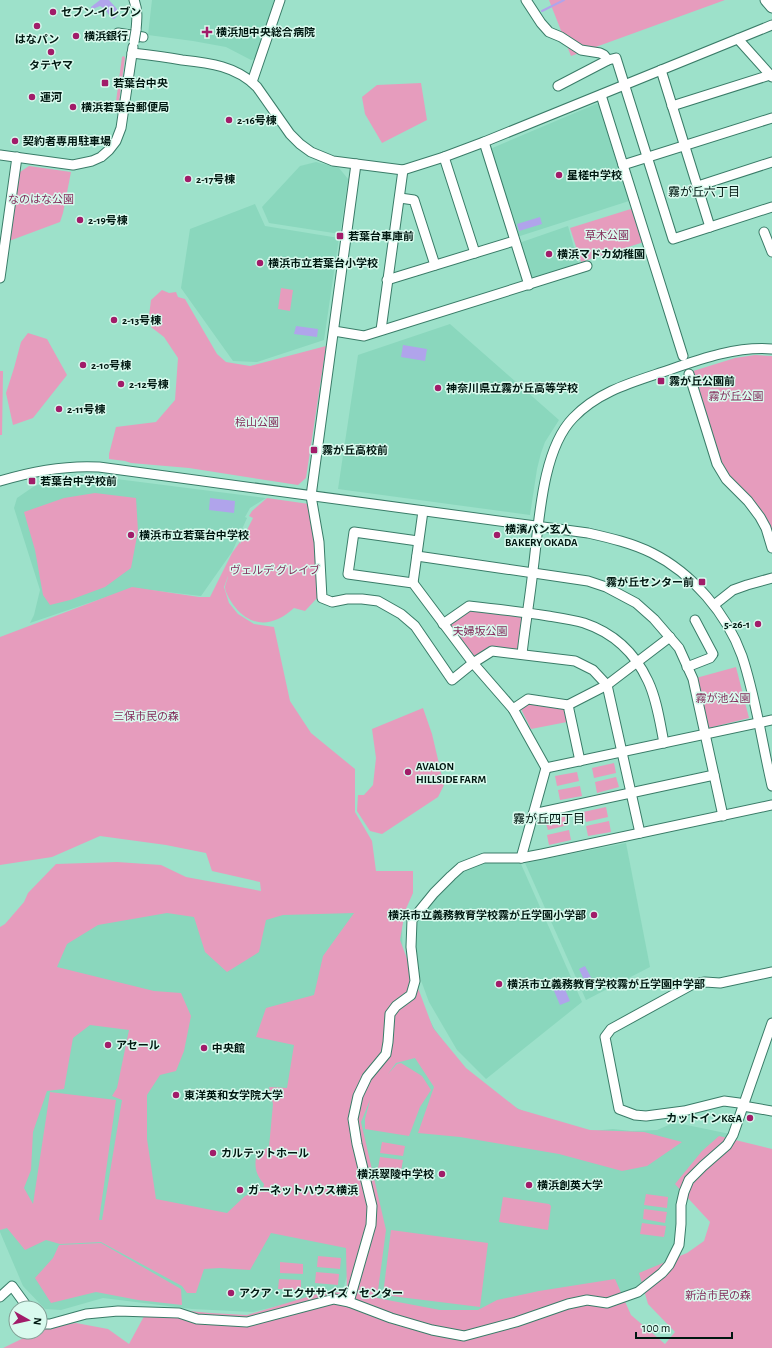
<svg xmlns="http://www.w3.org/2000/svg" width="772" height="1348" font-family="'Alegreya Sans','Noto Sans JP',sans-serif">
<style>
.built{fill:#8ad7bd}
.green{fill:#e69cbd;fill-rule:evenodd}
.water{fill:#b0a4eb}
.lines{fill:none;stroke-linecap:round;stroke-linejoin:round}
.stream{stroke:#b0a4eb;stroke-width:2}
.minor-casing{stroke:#3a7c68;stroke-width:11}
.major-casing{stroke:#3a7c68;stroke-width:13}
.minor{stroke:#fff;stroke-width:9}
.major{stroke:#fff;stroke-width:11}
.minor-bridge-casing{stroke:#3a7c68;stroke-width:11;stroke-linecap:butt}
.minor-bridge{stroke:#fff;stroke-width:9}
.poi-dot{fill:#a11c69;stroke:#d9faee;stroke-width:1.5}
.labels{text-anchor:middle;stroke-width:3;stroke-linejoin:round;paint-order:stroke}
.poi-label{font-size:11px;font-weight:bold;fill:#001811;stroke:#d9faee;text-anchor:start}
.park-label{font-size:11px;fill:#832b5a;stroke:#d9faee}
.neighbourhood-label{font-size:12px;fill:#001811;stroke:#d9faee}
</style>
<rect width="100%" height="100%" fill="#9de1ca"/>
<g class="built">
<path d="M152,0h122l-7,29 -11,30 -5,1 -25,-13 -33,-6 -45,-6z"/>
<path d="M596,104h2l31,97 -109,35 -3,-1 -27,-86z"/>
<path d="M316,162l23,6 9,11 -8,55 -71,-11 -7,-16 38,-41z"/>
<path d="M255,204l10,22 74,12 -15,102 -67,22 -24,-1 -52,-73 9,-59z"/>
<path d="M568,226l11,39 -49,16 -11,-38z"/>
<path d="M450,324l109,96 -14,22 -4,11 -4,16 -7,46 -192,-26 20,-134z"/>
<path d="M85,475l181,23 -16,10 -5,9 2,1 -15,34 -31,44 -68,-8 -103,35 4,-8 6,-25 -26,-82 3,-10 16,-11 21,-9z"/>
<path d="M626,843l24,124 -64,33 -61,-137z"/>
<path d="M498,861l22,2 1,1 61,138 -96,77 -29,-29 -28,-48 -13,-35 -1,-36 2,-13 46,-48 17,-7z"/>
<path d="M164,903l233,8 5,16 1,43 -44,106 5,139 -21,75 -90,22 -61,-3 -89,-11 -42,12 -16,-1 -22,-23 -23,-54v-175l80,-136z"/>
<path d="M415,993l20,37 32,44 38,28 46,23 31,7 31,-3 18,2 26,-1 14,-6h11l48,10 -45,47 -8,59 -7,21 -36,30 -10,2 -34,-2 -74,26 -142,-9 -15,-196z"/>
</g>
<g class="green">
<path d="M549,0h176l-154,56z"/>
<path d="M124,56l1,2 -7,51 -2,2 -1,-2 7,-52z"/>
<path d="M421,83l6,37 -45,23 -17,-29 -3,-17 15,-12z"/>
<path d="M29,166l42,6 -8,41 -3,9 -51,19 11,-69z"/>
<path d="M634,208l10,34 -63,20 -11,-34z"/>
<path d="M281,288l12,2 -3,21 -12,-2z"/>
<path d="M162,290l7,3 7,-1 2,5 7,2 32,55 9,8 24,4 76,-20 -20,132 -8,7 -109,-17 -58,-5 -6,-2 -16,-2v-5l7,-27 40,-5 19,-22 3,-42 -14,-21 -13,-10v-9l-2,-2 2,-16z"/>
<path d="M28,333l19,6 20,36 -34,43 -20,7 -7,-32 8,-25 7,-26z"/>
<path d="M755,355l17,1v190l-4,-20 -37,-47 -15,-24 -26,-83 45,-14z"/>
<path d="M0,371h3l-1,64h-2z"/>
<path d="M95,493l41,5 2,33 -7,37 -26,19 -35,13 -20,5 -7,-10 -8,-45 -11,-38 40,-14z"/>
<path d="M267,498l42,6 8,56 1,37 -13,14 -11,-3c-20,18 -41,21 -59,-1 -4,-5 -9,-13 -10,-19 0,-4 3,-9 3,-12l-4,11 5,16 9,11 16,10 20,3 16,74 21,32 44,36v43l17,29 4,30h37v22l-8,18 -5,29 33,88 33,40 52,41 72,21 54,2 38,10 -35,24 -25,5 -63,-17 -99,-17 -42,-4 16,-46 -19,-29 -19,5 -8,11 9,-10 4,-1 21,13 9,14 -11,17 -11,29 -44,-7v-10l5,-19 -9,22 25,108 -9,68 63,12h38l19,-10 42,-9 76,-12 16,36 34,29 10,-12 -27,-28 -9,-31 48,-20 17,-12 6,-19 -35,-38 27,-33 17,-15 53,13v199h-769l33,-16h4v-2l4,-2 32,-5 32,6 21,15 20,-37 61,6 37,2 73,-22 27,-1 -1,-44 -75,-15 -21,37 -30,-2 -16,1 -8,24h-9l-5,-7 -81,-44 -41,2 -14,-4 -21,10 -18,-22 -7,2v-303l5,-3 19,-22 4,-9 28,-29 61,-2 44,3 25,12 75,14 -1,-9 -48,-11 -6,-18 -40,-8 -66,-9 -48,21 -52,8v-228l132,-50 67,10h11l22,-44 8,-11v2l13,-26 -4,-2 3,-5zM167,913l27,4 11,35 22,20 32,-20 7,-32 17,-5 71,-2 -31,43 -9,39 -48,13 -10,29 38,8 -7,43 -18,-1 4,17 -4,43 -12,6c-3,12 -2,21 7,31l-1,5 -18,7 -18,17 -71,-14 -9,-60v-44l13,-20 16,-4 8,-20 7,-35 -10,-23 -27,-2 -97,-24 10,-23 31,-19zM90,1025l39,5 -12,58 -5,8 10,4 -20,120h-3l17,-120 -66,-8 -17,112 -9,-16 7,-18 2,-38 14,-41 17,-2 9,-51z"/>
<path d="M470,609l54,6 -4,35 -45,8 -27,-33z"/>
<path d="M736,667l13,51 -40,10 -13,-50z"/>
<path d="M530,703l35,6 2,13 -36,7 -10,-20z"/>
<path d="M423,708l9,26 12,51 -6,12 -56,37 -12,-3 -13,-20 1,-16h6l9,-10 3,-27 -4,-29z"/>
<path d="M614,763l2,10 -22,5 -2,-10z"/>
<path d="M577,772l2,9 -22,5 -2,-10z"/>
<path d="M616,777l3,10 -22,6 -2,-11z"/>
<path d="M580,786l2,10 -22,4 -2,-10z"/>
<path d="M606,807l2,10 -22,5 -3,-10z"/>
<path d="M566,816l2,9 -20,5 -3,-9z"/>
<path d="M609,821l2,11 -23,4 -2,-10z"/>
<path d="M569,830l2,10 -22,5 -2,-10z"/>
<path d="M382,1142l23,4 -2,10 -23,-3z"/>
<path d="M380,1157l23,3 -2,11 -23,-3z"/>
<path d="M646,1194l22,3 -1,11 -23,-3z"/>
<path d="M503,1197l46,7 2,2 -3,24 -49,-8z"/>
<path d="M644,1209l23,3 -2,11 -22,-4z"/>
<path d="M642,1223l24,3 -2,11 -24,-3z"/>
<path d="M391,1230l97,13 -8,64 -97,-12z"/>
<path d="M101,1243l80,46 1,16 -44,-5 -42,-8 -45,11 -16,-25 18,-20 6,-13z"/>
<path d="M318,1256l23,2 -1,11 -23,-2z"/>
<path d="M280,1262l23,2v10l-23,-1z"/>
<path d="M316,1272l23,2 -1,11 -23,-2z"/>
<path d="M279,1279l22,1v10l-23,-1z"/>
</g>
<g class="water">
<path d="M100,0h9l8,9 1,6 -4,4 -3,-1 -6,-9 -5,-3 -7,3 -2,-1v-1z"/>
<path d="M540,217l2,7 -23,7 -2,-7z"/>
<path d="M296,326l22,3 -1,8 -23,-3z"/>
<path d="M403,345l24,4 -2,12 -24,-4z"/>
<path d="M210,498l25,3 -1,12 -25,-3z"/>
<path d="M585,966l11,21 -7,3 -10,-21z"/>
<path d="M561,980l9,21 -10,4 -9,-21z"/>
</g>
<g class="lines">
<path class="stream" d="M542,11l22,-11"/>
<g class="minor-casing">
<g id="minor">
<path d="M134,0c4,10 3,19 2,30"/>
<path d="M526,0l15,23 8,9 12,5 20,13 19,3 4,2 4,5"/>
<path d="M118,33l25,4"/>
<path d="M738,39l34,38"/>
<path d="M132,53c17,2 33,4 50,7 28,3 54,6 75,27l33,47 10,10 11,8 22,9 70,9 41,-13 40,-15 288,-117"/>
<path d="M661,70l49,157"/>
<path d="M252,82l28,-82"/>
<path d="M558,86l50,-26 8,-2 57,181 99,-32"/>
<path d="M601,95l82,261"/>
<path d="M672,106l98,-31"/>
<path d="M484,142l45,143"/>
<path d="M0,155l73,10 19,-4 9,-4 8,-7 7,-9 5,-13 12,-81"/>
<path d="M444,157l31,96"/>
<path d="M356,164l-45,332 8,46 3,56 10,4 15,-3h15l16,2 23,13 14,12 37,54 21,-17 19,-12 83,10 18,9 14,15 33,148"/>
<path d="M623,165l149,-47"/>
<path d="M698,186l74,-24"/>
<path d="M400,198l14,2 21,65"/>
<path d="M764,232l8,20"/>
<path d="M0,278l17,-121"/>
<path d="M387,280l127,-39"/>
<path d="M381,330l22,-160"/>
<path d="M334,331l30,5 223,-70"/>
<path d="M689,374l28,90 9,15 22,22 12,16 6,11 6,20"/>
<path d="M0,481c33,-10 64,-16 99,-14l489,66c22,5 44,10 64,20 40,20 75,61 90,103 14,42 20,87 30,130"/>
<path d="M418,541l-64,-9 -6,42 65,9 60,80 40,46 33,59 -25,90"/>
<path d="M417,556l171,25 18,6 30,16 18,16 25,29 14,31 30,137"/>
<path d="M413,583l10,-72"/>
<path d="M714,605l19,-15 14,-5 25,-7"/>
<path d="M443,624l26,-18c27,3 53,6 79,10 12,2 25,4 36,7 30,10 51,30 64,58 9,19 12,42 16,62"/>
<path d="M522,654c3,-28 8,-56 11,-84 6,-44 8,-119 40,-152 25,-26 57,-35 90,-46 35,-12 72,-26 109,-23"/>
<path d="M687,667l23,-9 3,-4 -18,-34"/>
<path d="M568,705l39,-20 63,-48"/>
<path d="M513,709l15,-10 40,6 12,56"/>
<path d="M546,768l226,-48"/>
<path d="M533,814l181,-39"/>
<path d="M772,972l-52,11 -15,-1 -12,2 -82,45 -6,8 14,72 16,6 11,1 38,-5 40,-10 15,2 4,3 29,5"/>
<path d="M0,1297l12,-11 16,22"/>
<path d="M349,1302l22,-77 1,-19 -15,-62 -4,-25 5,-23 9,-19 19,-23 2,-12 2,-28 6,-8 15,-11 4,-14 -4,-34 1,-27 22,-27 17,-17 10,-9 23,-9h37l21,-4 230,-49"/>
<path d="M40,1324h10l36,-10 32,-3 61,2 18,6 50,3 87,-23 15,3 42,16 41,12 32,6 52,-14 52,-18 19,-4 20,3 31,-11 24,-19 7,-8 10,-20 2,-21v-19l3,-13 5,-12 14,-14 24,-21 6,-10 39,-112"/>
</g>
</g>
<g class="major-casing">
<path id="major" d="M766,0l6,7"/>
</g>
<use href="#minor" class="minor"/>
<use href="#major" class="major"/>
<g class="minor-bridge-casing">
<path id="minor-bridge" d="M134,42l2,-12"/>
</g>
<use href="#minor-bridge" class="minor-bridge"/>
</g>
<g class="poi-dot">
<circle cx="53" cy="12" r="4"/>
<circle cx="37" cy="26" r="4"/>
<path d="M205 26h4v4h4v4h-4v4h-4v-4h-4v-4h4z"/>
<circle cx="76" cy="36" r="4"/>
<circle cx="51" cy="52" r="4"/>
<rect x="101" y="79" width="8" height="8" rx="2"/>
<circle cx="32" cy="97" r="4"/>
<circle cx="73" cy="107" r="4"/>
<circle cx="229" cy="120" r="4"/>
<circle cx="15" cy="141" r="4"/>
<circle cx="559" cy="175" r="4"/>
<circle cx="188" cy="179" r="4"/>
<circle cx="80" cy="220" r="4"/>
<rect x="336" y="232" width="8" height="8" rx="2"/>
<circle cx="549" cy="254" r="4"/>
<circle cx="260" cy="263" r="4"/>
<circle cx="114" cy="320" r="4"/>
<circle cx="83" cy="365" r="4"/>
<rect x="657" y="377" width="8" height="8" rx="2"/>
<circle cx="121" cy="384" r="4"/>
<circle cx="438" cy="388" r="4"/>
<circle cx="59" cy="409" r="4"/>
<rect x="310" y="446" width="8" height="8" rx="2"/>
<rect x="28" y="477" width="8" height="8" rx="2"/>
<circle cx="131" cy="535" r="4"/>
<circle cx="497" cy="535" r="4"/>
<rect x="698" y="578" width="8" height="8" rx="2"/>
<circle cx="758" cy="624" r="4"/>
<circle cx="408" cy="772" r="4"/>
<circle cx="594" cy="915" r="4"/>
<circle cx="499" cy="984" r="4"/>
<circle cx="108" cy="1045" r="4"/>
<circle cx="204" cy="1048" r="4"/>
<circle cx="176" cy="1095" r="4"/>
<circle cx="750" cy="1118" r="4"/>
<circle cx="213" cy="1153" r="4"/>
<circle cx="442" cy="1174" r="4"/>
<circle cx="529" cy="1185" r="4"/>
<circle cx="240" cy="1190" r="4"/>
<circle cx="231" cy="1293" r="4"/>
</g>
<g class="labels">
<g class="poi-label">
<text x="61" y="16">セブン-イレブン</text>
<text x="216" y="36">横浜旭中央総合病院</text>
<text x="84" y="40">横浜銀行</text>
<text x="37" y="43" text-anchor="middle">はなパン</text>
<text x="51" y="69" text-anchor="middle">タテヤマ</text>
<text x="113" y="87">若葉台中央</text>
<text x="40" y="101">運河</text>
<text x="81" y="111">横浜若葉台郵便局</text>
<text x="237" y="124">2-16号棟</text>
<text x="23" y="145">契約者専用駐車場</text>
<text x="567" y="179">星槎中学校</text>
<text x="196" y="183">2-17号棟</text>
<text x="88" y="224">2-19号棟</text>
<text x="348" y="240">若葉台車庫前</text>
<text x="557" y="258">横浜マドカ幼稚園</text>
<text x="268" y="267">横浜市立若葉台小学校</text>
<text x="122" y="324">2-13号棟</text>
<text x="91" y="369">2-10号棟</text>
<text x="669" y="385">霧が丘公園前</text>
<text x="129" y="388">2-12号棟</text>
<text x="446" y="392">神奈川県立霧が丘高等学校</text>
<text x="67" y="413">2-11号棟</text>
<text x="322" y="454">霧が丘高校前</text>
<text x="40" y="485">若葉台中学校前</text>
<text x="505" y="533">横濱パン玄人<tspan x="505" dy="13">BAKERY OKADA</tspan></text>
<text x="139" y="539">横浜市立若葉台中学校</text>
<text x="694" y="586" text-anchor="end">霧が丘センター前</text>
<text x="750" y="628" text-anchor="end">5-26-1</text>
<text x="416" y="770">AVALON<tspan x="416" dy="13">HILLSIDE FARM</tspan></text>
<text x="586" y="919" text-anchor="end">横浜市立義務教育学校霧が丘学園小学部</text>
<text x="507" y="988">横浜市立義務教育学校霧が丘学園中学部</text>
<text x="116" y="1049">アセール</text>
<text x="212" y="1052">中央館</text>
<text x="184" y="1099">東洋英和女学院大学</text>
<text x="742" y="1122" text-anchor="end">カットインK&amp;A</text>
<text x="221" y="1157">カルテットホール</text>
<text x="434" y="1178" text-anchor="end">横浜翠陵中学校</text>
<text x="537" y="1189">横浜創英大学</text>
<text x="248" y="1194">ガーネットハウス横浜</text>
<text x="239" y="1297">アクア・エクササイズ・センター</text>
</g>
<g class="park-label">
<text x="41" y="203">なのはな公園</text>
<text x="607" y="239">草木公園</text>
<text x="736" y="400">霧が丘公園</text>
<text x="257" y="426">桧山公園</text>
<text x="275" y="574">ヴェルデ グレイブ</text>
<text x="480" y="635">夫婦坂公園</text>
<text x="723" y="702">霧が池公園</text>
<text x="146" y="720">三保市民の森</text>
<text x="718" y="1299">新治市民の森</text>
</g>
<g class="neighbourhood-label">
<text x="704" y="196">霧が丘六丁目</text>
<text x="549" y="823">霧が丘四丁目</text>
</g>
</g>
<g transform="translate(28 1320) rotate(98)"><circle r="19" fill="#d9faee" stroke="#82a096"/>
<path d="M0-3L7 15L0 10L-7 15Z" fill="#a11c69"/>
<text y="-6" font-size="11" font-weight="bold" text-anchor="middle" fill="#001811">N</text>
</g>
<path d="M636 1332v6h96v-6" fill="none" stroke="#001811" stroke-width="2"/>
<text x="642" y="1332" font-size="12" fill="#001811" stroke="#d9faee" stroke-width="3" paint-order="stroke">100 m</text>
</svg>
